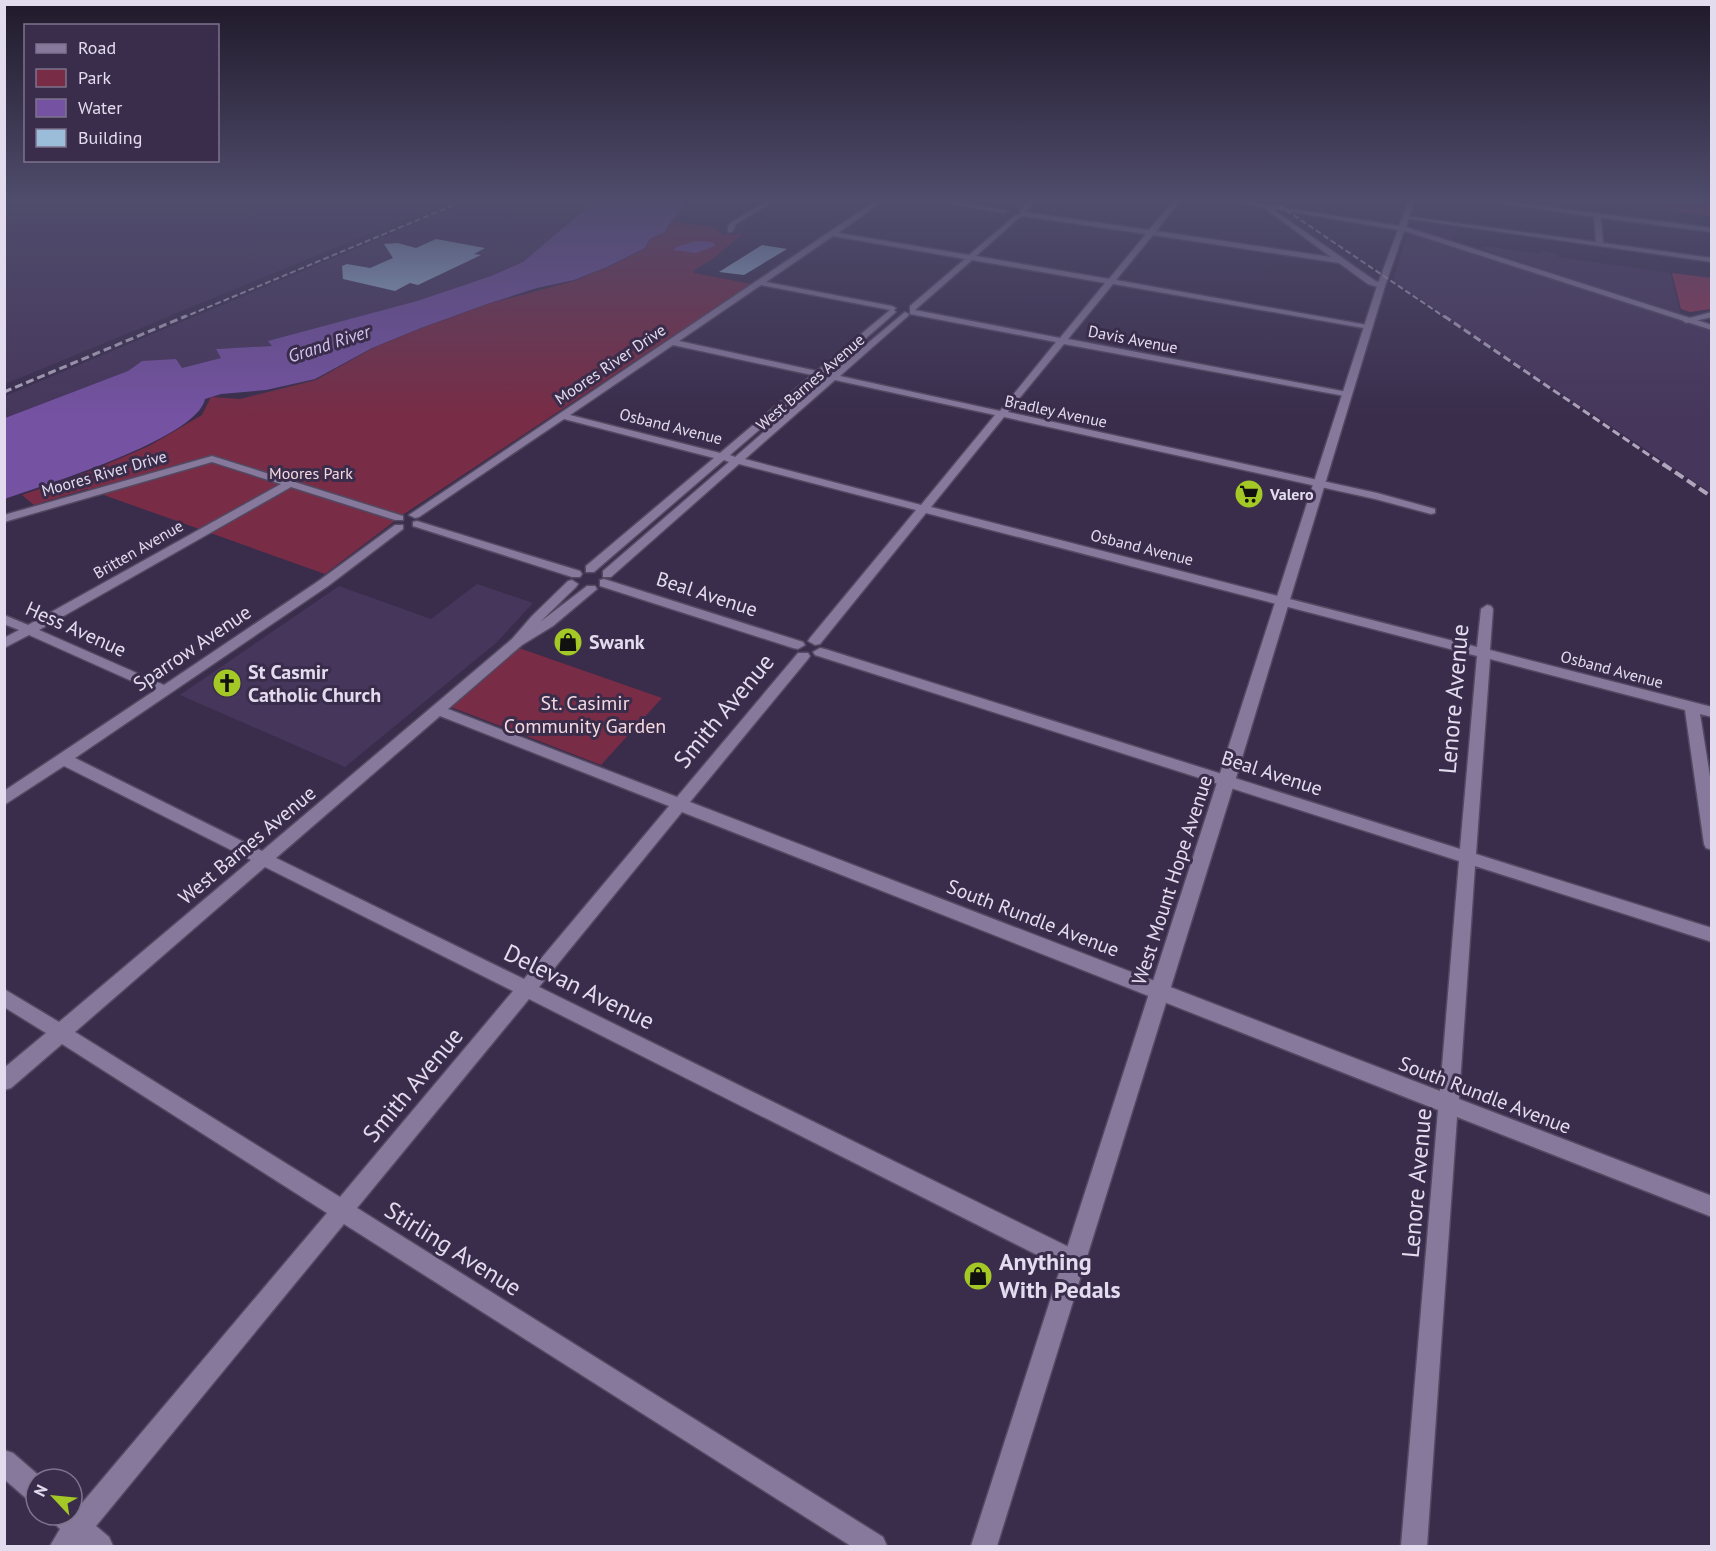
<svg xmlns="http://www.w3.org/2000/svg" width="1716" height="1551" font-family="'PT Sans',sans-serif">
<style>
.built{fill:#46365b}
.green{fill:#782c45}
.forest{fill:#923554}
.water{fill:#7552a2}
.building{fill:#9bbdd9}
.lines{fill:none;stroke-linecap:round;stroke-linejoin:round}
.street-casing{stroke:#534962;stroke-width:3}
.secondary-casing{stroke:#534962;stroke-width:3}
.street{fill:#87799c;fill-rule:evenodd}
.secondary{fill:#87799c;fill-rule:evenodd}
.rail-far2{stroke:#afa6bd;stroke-width:2;stroke-dasharray:6 3;stroke-linecap:butt}
.rail-far1{stroke:#afa6bd;stroke-width:3;stroke-dasharray:8 4;stroke-linecap:butt}
.rail{stroke:#afa6bd;stroke-width:4;stroke-dasharray:10 4.5;stroke-linecap:butt}
.labels{text-anchor:middle;stroke-width:6;stroke-linejoin:round;paint-order:stroke}
.far-street-label{font-size:16px;fill:#e3dcef;stroke:#3a2d4c}
.far-park-label{font-size:16px;fill:#f5d9df;stroke:#3a2d4c}
.far-poi-label{font-size:16px;font-weight:bold;fill:#e3dcef;stroke:#3a2d4c;text-anchor:start}
.far-water-label{font-size:18px;font-style:italic;fill:#d4c3ef;stroke:#3a2d4c}
.street-label{font-size:20px;fill:#e3dcef;stroke:#3a2d4c}
.poi-label{font-size:20px;font-weight:bold;fill:#e3dcef;stroke:#3a2d4c;text-anchor:start}
.park-label{font-size:20px;fill:#f5d9df;stroke:#3a2d4c}
.near-street-label{font-size:24px;fill:#e3dcef;stroke:#3a2d4c}
.near-poi-label{font-size:24px;font-weight:bold;fill:#e3dcef;stroke:#3a2d4c;text-anchor:start}
</style>
<rect width="100%" height="100%" fill="#3a2d4c"/>
<g class="built">
<path d="M5,200h446l-446,184z"/>
<path d="M472,200h124l-73,62 -32,14 -74,25 -148,41 4,4 -56,3 5,9 -40,10 -40,-7 -14,10 -123,47v-22z"/>
<path d="M1417,221l41,5 -4,14 -39,-12 -1,-6z"/>
<path d="M1412,235l37,9 262,87v162l-318,-212 13,-44z"/>
<path d="M1486,246l54,8 1,-3 16,3v3l113,16 11,42 -201,-67z"/>
<path d="M477,584l56,19 -37,40 -151,124 -165,-72 159,-109 92,33z"/>
</g>
<g class="green">
<path d="M671,221l45,7c6,9 17,7 27,5l-29,25 -21,13 1,2 57,11 -347,230 -79,60 -238,-85 -53,16 -12,-10 71,-25 56,-24 53,-31 9,-18 29,2 76,-19 57,-32 49,-20 66,-24 86,-23 35,-14 37,-19 5,-9 15,-7z"/>
<path d="M519,648l143,50 -61,67 -150,-58z"/>
</g>
<g class="forest">
<path d="M1643,200h68v16l-32,-4z"/>
<path d="M1672,273l39,5v31l-21,3 -9,-3z"/>
</g>
<g class="water">
<path d="M596,200h91c-4,13 -17,19 -22,32l-15,7 -5,9 -38,19 -33,13 -37,8 -50,16 -66,24 -49,20 -57,31 -49,11 -45,4 -16,5c-8,40 -162,86 -200,100v-81l123,-47 14,-10 34,-2 6,9 39,-10 -5,-9 56,-3 -4,-5 149,-40 74,-25 32,-14z"/>
<path d="M696,241l17,1 2,4 -19,7 -22,-3 2,-3z"/>
</g>
<g class="building">
<path d="M436,239l49,9 -11,6 7,1 -63,30 -8,-2 -15,8 -52,-12 -1,-13 5,-2 23,4 23,-10 -9,-14 14,-1 18,5z"/>
<path d="M762,245l25,4 -43,26 -25,-3z"/>
</g>
<g class="lines">
<g class="street-casing">
<g id="street">
<path d="M768,200h8l-40,24 -4,8h-4v-6l4,-4z"/>
<path d="M877,200h8l-47,33 131,22 47,-40 4,-1v-4l10,-10h7l-12,12 124,18 25,-30h7l-25,31 175,26 -68,-50 2,-3 109,76 11,6 -4,2 -13,-4 -29,-21 -186,-28 -37,45 257,46 -4,3 -256,-45 -45,55 279,53 3,1v4l-286,-53 -56,68 369,81 58,16v4l-4,1 -56,-15 -371,-82 -73,90 546,140 4,-38 6,-4 4,1 2,3 -3,41 222,57v10l-12,-3 12,75v61l-6,-2 -2,-4 -19,-134 -195,-51 -14,195 236,74v14l-237,-76 -16,233 253,97v21l-255,-100 -30,429h-26l37,-436 -756,-298 -143,175 542,266 3,8 -3,8 -8,3 -8,-3 -536,-270 -172,209 526,329 4,9h-36l-507,-322 -248,302 13,11 4,9h-63l10,-17 -5,-5 -4,-9h21v-10l5,4 250,-296 -265,-169 -51,44 -7,2v-22l42,-35 -42,-26v-18l55,33 192,-162 -187,-94 -60,39v-14l150,-100 -125,-56 -25,13v-10l15,-8 -15,-6v-9l24,10 253,-141 -69,-22 -208,60v-7l208,-59 191,60v4h-8l-104,-33 -252,143 125,55 156,-105 75,-55h8v4l-75,57 -253,172 187,93 250,-212 20,-23 36,-35 4,-1 6,4 -2,3 -36,35 47,-36h8l2,3 -44,37 -31,19 -74,64 229,88 121,-144h10l2,3 -2,3 -118,143 750,289 19,-230 -644,-206 -2,-3 7,-4 5,1 635,200 17,-193 -551,-143 -106,131 -5,1 -7,-4 2,-3 106,-128 -177,-46 -128,113h-8v-6l126,-109 -5,-2 -130,112h-8v-6l128,-108 -150,-39 -145,98 -4,1 -6,-3zM1021,216l125,18 -37,45 -133,-23zM833,236l132,23 -55,47v8l146,28 -56,69 -160,-35 68,-60 1,-2 -4,-2 -74,62 -5,-1 70,-61 -2,-2 2,-2 -4,-2 -126,-24zM972,260l133,23 -45,55 -145,-28zM761,285l129,25 -73,61 -138,-30zM673,345l139,30 -92,78 -150,-38zM821,377l5,1 -91,79 -5,-2zM835,380l160,35 -74,90 -176,-46zM440,716l229,90 -145,173 -248,-121zM265,867l248,124 -173,206 -265,-165z"/>
<path d="M928,200h17l63,11 -3,2z"/>
<path d="M1477,200h19l216,28v4l-111,-14 2,25 109,15v4l-310,-44 3,-2 191,26 -2,-25z"/>
<path d="M1712,312v5l-26,6 -4,-3z"/>
<path d="M417,521l163,50 2,3 -2,3h-8l-159,-51v-4z"/>
<path d="M604,579l199,63 2,3 -7,4 -5,-1 -193,-62v-6z"/>
<path d="M4,1450l9,3 30,26h-7v24l-9,-4 -23,-20z"/>
</g>
</g>
<g class="secondary-casing">
<path id="secondary" d="M1221,200h17l161,26 10,-26h6l-9,27 306,98v5l-308,-99 -19,55 -150,495 -238,765h-26l406,-1260 21,-56z"/>
</g>
<use href="#street" class="street"/>
<use href="#secondary" class="secondary"/>
<g class="rail-far2">
<path d="M1271,200l175,118"/>
<path d="M182,318l284,-118"/>
</g>
<g class="rail-far1">
<path d="M1444,316l221,150"/>
<path d="M4,392l182,-76"/>
</g>
<path class="rail" d="M1663,464l49,33"/>
</g>
<linearGradient id="sky" x2="0" y2="1"><stop stop-color="#20192a"/><stop offset="0.48" stop-color="#4f4c6c"/><stop offset="1" stop-color="#4f4c6c" stop-opacity="0"/></linearGradient>
<rect width="1716" height="417" fill="url(#sky)"/>
<defs>
<g id="supermarket-disc" transform="scale(1.5)"><circle r="9.5" fill="#a4c825" stroke="#3a2d4c"/><path d="M-6-5.5h2.5l.6 2H6L4.5 2H-2.5L-4.4-4H-6ZM-1.5 3.2a1.3 1.3 0 1 0 .1 0ZM3 3.2a1.3 1.3 0 1 0 .1 0Z" fill="#111"/></g>
<g id="shop-disc" transform="scale(1.5)"><circle r="9.5" fill="#a4c825" stroke="#3a2d4c"/><path d="M-5-2.5h2.3a2.7 3.5 0 0 1 5.4 0H5L5.5 6h-11ZM-1.5-2.5h3a1.5 2.3 0 0 0-3 0Z" fill="#111"/></g>
<g id="church-disc" transform="scale(1.5)"><circle r="9.5" fill="#a4c825" stroke="#3a2d4c"/><path d="M-1.2-6h2.4v3.5h3.3v2.4h-3.3V6h-2.4V-.1h-3.3v-2.4h3.3Z" fill="#111"/></g>
</defs>
<g fill-rule="evenodd">
<use href="#supermarket-disc" x="1249" y="494"/>
<use href="#shop-disc" x="568" y="642"/>
<use href="#church-disc" x="227" y="683"/>
<use href="#shop-disc" x="978" y="1276"/>
</g>
<g class="labels">
<g class="far-street-label">
<text transform="translate(1133 339) rotate(11)" y="6">Davis Avenue</text>
<text transform="translate(610 364) rotate(-34)" y="6">Moores River Drive</text>
<text transform="translate(810 382) rotate(-41)" y="6">West Barnes Avenue</text>
<text transform="translate(1056 411) rotate(12)" y="6">Bradley Avenue</text>
<text transform="translate(671 426) rotate(14)" y="6">Osband Avenue</text>
<text transform="translate(104 473) rotate(-16)" y="6">Moores River Drive</text>
<text transform="translate(1142 547) rotate(14)" y="6">Osband Avenue</text>
<text transform="translate(138 549) rotate(-30)" y="6">Britten Avenue</text>
<text transform="translate(1612 669) rotate(15)" y="6">Osband Avenue</text>
</g>
<g class="far-park-label">
<text x="311" y="479">Moores Park</text>
</g>
<g class="far-poi-label">
<text x="1270" y="500">Valero</text>
</g>
<g class="far-water-label">
<text transform="translate(329 344) rotate(-18)" y="6">Grand River</text>
</g>
<g class="street-label">
<text transform="translate(707 594) rotate(18)" y="7">Beal Avenue</text>
<text transform="translate(76 629) rotate(24)" y="7">Hess Avenue</text>
<text transform="translate(192 648) rotate(-34)" y="7">Sparrow Avenue</text>
<text transform="translate(1272 773) rotate(18)" y="7">Beal Avenue</text>
<text transform="translate(247 845) rotate(-40)" y="7">West Barnes Avenue</text>
<text transform="translate(1172 880) rotate(-72)" y="7">West Mount Hope Avenue</text>
<text transform="translate(1033 918) rotate(21)" y="7">South Rundle Avenue</text>
<text transform="translate(1485 1095) rotate(21)" y="7">South Rundle Avenue</text>
</g>
<g class="poi-label">
<text x="589" y="649">Swank</text>
<text x="248" y="679">St Casmir<tspan x="248" dy="23">Catholic Church</tspan></text>
</g>
<g class="park-label">
<text x="585" y="710">St. Casimir<tspan x="585" dy="23">Community Garden</tspan></text>
</g>
<g class="near-street-label">
<text transform="translate(1454 699) rotate(-85)" y="8">Lenore Avenue</text>
<text transform="translate(724 711) rotate(-50)" y="8">Smith Avenue</text>
<text transform="translate(579 987) rotate(26)" y="8">Delevan Avenue</text>
<text transform="translate(413 1085) rotate(-50)" y="8">Smith Avenue</text>
<text transform="translate(1417 1183) rotate(-85)" y="8">Lenore Avenue</text>
<text transform="translate(453 1249) rotate(32)" y="8">Stirling Avenue</text>
</g>
<g class="near-poi-label">
<text x="999" y="1270">Anything<tspan x="999" dy="28">With Pedals</tspan></text>
</g>
</g>
<rect width="1716" height="1551" fill="none" stroke="#e3dcef" stroke-width="12"/>
<rect x="24" y="24" width="195" height="138" fill="#3a2d4c" stroke="#7e738d" stroke-width="1.5"/>
<rect x="36" y="44" width="30" height="9" fill="#87799c" stroke="#7e738d" stroke-width="1.5"/>
<text x="78" y="54" font-size="18" fill="#e3dcef">Road</text>
<rect x="36" y="69" width="30" height="18" fill="#782c45" stroke="#7e738d" stroke-width="1.5"/>
<text x="78" y="84" font-size="18" fill="#e3dcef">Park</text>
<rect x="36" y="99" width="30" height="18" fill="#7552a2" stroke="#7e738d" stroke-width="1.5"/>
<text x="78" y="114" font-size="18" fill="#e3dcef">Water</text>
<rect x="36" y="129" width="30" height="18" fill="#9bbdd9" stroke="#7e738d" stroke-width="1.5"/>
<text x="78" y="144" font-size="18" fill="#e3dcef">Building</text>
<g transform="translate(54 1497) rotate(296)"><circle r="28" fill="#3a2d4c" stroke="#7e738d" stroke-width="1.5"/>
<path d="M0-4.5L10 22L0 15L-10 22Z" fill="#a4c825"/>
<text y="-9" font-size="16" font-weight="bold" text-anchor="middle" fill="#e3dcef">N</text>
</g>
</svg>
